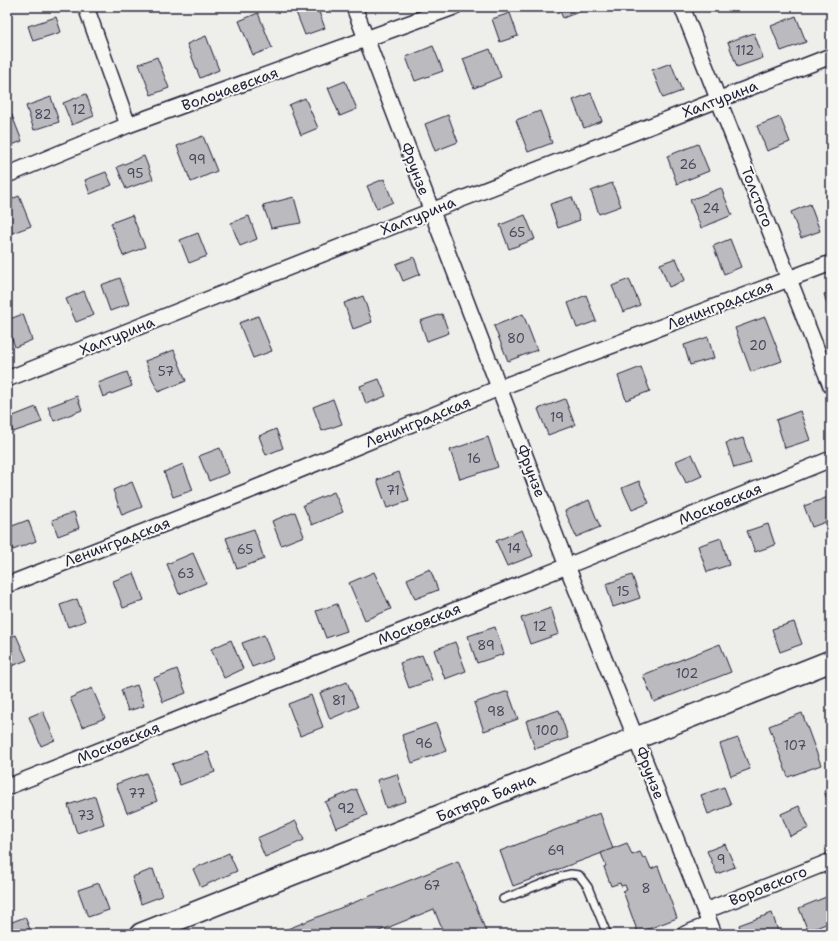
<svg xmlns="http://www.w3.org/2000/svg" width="838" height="941" font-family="'Shantell Sans',sans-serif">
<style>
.building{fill:#bbbbbf;stroke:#22223b}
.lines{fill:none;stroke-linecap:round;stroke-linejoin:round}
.lane-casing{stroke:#22223b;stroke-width:10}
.street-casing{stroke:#22223b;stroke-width:18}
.secondary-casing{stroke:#22223b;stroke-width:24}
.lane{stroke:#f6f6f2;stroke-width:7}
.street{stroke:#f6f6f2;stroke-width:15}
.secondary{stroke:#f6f6f2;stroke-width:21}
.labels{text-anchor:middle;stroke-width:4;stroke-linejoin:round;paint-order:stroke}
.number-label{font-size:13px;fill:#48485c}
.street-label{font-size:15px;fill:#22223b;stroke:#f6f6f2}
</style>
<rect width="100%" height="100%" fill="#eeeeeb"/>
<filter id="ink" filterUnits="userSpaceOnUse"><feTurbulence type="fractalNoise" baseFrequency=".025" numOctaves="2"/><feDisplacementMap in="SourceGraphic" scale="8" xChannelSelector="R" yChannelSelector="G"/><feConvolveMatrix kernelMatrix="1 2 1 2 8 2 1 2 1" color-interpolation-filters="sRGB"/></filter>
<g filter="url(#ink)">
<g class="building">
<path d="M309,7h8l8,21 -20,7 -9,-23z"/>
<path d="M558,7h34l-29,11z"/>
<path d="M826,7h5v12z"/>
<path d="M258,13l14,35 -19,7 -14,-34z"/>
<path d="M510,13l8,23 -18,6 -8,-23z"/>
<path d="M796,16l10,26 -25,9 -10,-25z"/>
<path d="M56,17l5,15 -28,9 -5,-15z"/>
<path d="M754,33l9,25 -26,9 -9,-25z"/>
<path d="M206,36l13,34 -19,8 -13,-34z"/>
<path d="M433,46l10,25 -28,10 -9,-24z"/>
<path d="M490,49l11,28 -27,11 -11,-29z"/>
<path d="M157,57l12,31 -18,7 -12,-31z"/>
<path d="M671,63l11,28 -19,7 -11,-28z"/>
<path d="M345,81l12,28 -17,7 -12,-28z"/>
<path d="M591,93l11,28 -18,7 -11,-28z"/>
<path d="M86,94l8,22 -22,9 -9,-22z"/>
<path d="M51,97l8,25 -25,8 -8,-24z"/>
<path d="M305,98l13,30 -17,7 -12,-30z"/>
<path d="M540,111l12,32 -24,9 -12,-32z"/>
<path d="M11,113l11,28 -15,6v-32z"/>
<path d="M448,115l10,27 -23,9 -10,-27z"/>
<path d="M780,117l10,25 -23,9 -10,-25z"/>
<path d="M203,136l14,35 -26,11 -14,-36z"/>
<path d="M698,144l11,27 -32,13 -10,-28z"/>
<path d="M144,156l9,23 -27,10 -9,-22z"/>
<path d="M106,172l6,13 -22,9 -5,-14z"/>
<path d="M384,179l9,23 -16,7 -10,-23z"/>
<path d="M612,183l9,23 -22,8 -8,-23z"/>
<path d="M721,188l11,27 -31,13 -11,-28z"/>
<path d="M19,196l12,30 -24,9v-34z"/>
<path d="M294,197l7,26 -30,5 -8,-23z"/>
<path d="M572,197l8,23 -22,8 -8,-24z"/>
<path d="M810,204l10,27 -19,7 -10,-26z"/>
<path d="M132,215l13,32 -22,9 -12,-33z"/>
<path d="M525,215l10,24 -26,10 -9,-24z"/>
<path d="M249,216l8,23 -17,7 -9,-23z"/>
<path d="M198,233l9,23 -18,7 -9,-23z"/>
<path d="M730,239l11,28 -17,7 -11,-28z"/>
<path d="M414,257l6,17 -17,7 -7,-17z"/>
<path d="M676,258l9,22 -16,7 -9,-23z"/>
<path d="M120,278l9,26 -19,7 -9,-26z"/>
<path d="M629,279l11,26 -17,7 -11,-26z"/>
<path d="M84,291l10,24 -18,7 -10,-23z"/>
<path d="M831,292v25l-7,-23z"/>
<path d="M586,295l10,26 -19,7 -9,-25z"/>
<path d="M363,296l9,26 -19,7 -9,-26z"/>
<path d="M23,314l9,26 -17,7 -8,-22v-5z"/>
<path d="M442,314l7,19 -22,8 -7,-20z"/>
<path d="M523,314l14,36 -29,11 -14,-35z"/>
<path d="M258,316l14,35 -19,7 -14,-35z"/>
<path d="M765,317l17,44 -31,11 -16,-44z"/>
<path d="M708,337l6,21 -24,7 -6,-20z"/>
<path d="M174,350l12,31 -28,11 -13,-31z"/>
<path d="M641,367l9,24 -24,9 -8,-24z"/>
<path d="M127,372l5,14 -29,11 -5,-14z"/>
<path d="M379,379l7,17 -20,8 -6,-18z"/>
<path d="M77,396l5,14 -28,11 -6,-14z"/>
<path d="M333,399l9,25 -20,7 -9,-24z"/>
<path d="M565,399l10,26 -27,10 -10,-26z"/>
<path d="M36,407l6,15 -29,10 -5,-14z"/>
<path d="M800,411l10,29 -25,8 -9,-28z"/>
<path d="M276,429l7,19 -17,7 -7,-19z"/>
<path d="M488,437l10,30 -38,12 -10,-29z"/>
<path d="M743,438l8,25 -17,5 -8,-25z"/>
<path d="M220,448l9,25 -20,8 -10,-25z"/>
<path d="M692,454l10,22 -16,7 -10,-22z"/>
<path d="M183,464l10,26 -20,7 -9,-25z"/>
<path d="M399,472l10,29 -22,7 -10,-28z"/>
<path d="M639,481l10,22 -17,7 -10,-22z"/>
<path d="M132,482l10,25 -20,8 -9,-25z"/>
<path d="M334,492l9,20 -31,13 -9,-20z"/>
<path d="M831,496v24l-19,7 -8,-21z"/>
<path d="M589,500l11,27 -24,10 -11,-26z"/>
<path d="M74,512l5,16 -21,8 -6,-16z"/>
<path d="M295,512l9,24 -23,9 -9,-24z"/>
<path d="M28,520l8,21 -23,9 -6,-16v-6z"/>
<path d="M768,524l7,21 -20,7 -8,-21z"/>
<path d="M254,529l10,30 -27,10 -11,-31z"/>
<path d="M522,530l11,26 -26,10 -11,-25z"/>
<path d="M721,538l8,27 -22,7 -9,-26z"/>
<path d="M193,553l13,30 -27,11 -12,-30z"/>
<path d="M430,569l8,21 -23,9 -8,-20z"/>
<path d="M374,572l17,37 -26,11 -16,-37z"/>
<path d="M134,573l10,27 -21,8 -10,-27z"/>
<path d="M632,575l8,23 -27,9 -7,-23z"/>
<path d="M77,599l8,22 -17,6 -8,-22z"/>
<path d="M337,604l10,27 -21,7 -10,-27z"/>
<path d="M551,608l8,26 -29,10 -9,-26z"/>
<path d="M794,622l8,22 -22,8 -8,-23z"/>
<path d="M495,627l9,27 -27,9 -9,-27z"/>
<path d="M16,635l11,25 -20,8v-30z"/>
<path d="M264,635l9,24 -21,8 -10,-24z"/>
<path d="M231,640l12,29 -19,9 -13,-29z"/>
<path d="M455,642l11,29 -21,8 -11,-29z"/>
<path d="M720,644l11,28 -77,30 -11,-27z"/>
<path d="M422,655l10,25 -23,8 -9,-25z"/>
<path d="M177,669l9,24 -23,9 -9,-24z"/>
<path d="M347,682l11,25 -28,12 -10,-26z"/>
<path d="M137,685l7,21 -16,5 -7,-21z"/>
<path d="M92,688l13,30 -23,9 -12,-29z"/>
<path d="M508,691l10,28 -34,12 -10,-28z"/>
<path d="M311,695l12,32 -23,9 -12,-32z"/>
<path d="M559,710l9,28 -33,11 -9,-28z"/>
<path d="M43,711l12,29 -14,6 -12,-29z"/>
<path d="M802,713l19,52 -33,12 -19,-51z"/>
<path d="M436,723l10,28 -34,12 -10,-28z"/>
<path d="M738,738l12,31 -19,7 -11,-32z"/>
<path d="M208,752l7,20 -35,13 -8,-21z"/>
<path d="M146,773l11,28 -30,12 -11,-29z"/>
<path d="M397,774l9,27 -20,7 -9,-28z"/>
<path d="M724,787l7,18 -23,9 -7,-19z"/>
<path d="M356,789l11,26 -31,13 -11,-26z"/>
<path d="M831,789v21l-7,-19z"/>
<path d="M95,796l9,28 -27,9 -9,-28z"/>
<path d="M799,806l10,22 -19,8 -9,-22z"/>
<path d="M600,813l13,36 -100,37 -13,-35z"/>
<path d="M296,821l8,19 -39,17 -8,-19z"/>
<path d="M627,843l5,12 8,-3 3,6 3,-1 5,12 7,-3 19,52 -39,15 -15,-42 4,-1 -2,-5 -4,1 -1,-3 -9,3 -7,-19 2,-1 -5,-13z"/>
<path d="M725,844l10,23 -18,7 -10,-23z"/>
<path d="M229,853l8,18 -36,16 -8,-18z"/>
<path d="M458,861l29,73h-43l-10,-25 -62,25h-97z"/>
<path d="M153,869l9,27 -21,8 -9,-27z"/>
<path d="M99,883l10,27 -21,7 -10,-27z"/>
<path d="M831,895v27l-23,9 -9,-23z"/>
<path d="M772,913l7,21h-37l-3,-9z"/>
<path d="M25,917l7,17h-22l-3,-10z"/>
</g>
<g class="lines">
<g class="lane-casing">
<path id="lane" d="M503,899l59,-23 9,-2 8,1 9,12 19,47"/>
</g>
<g class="street-casing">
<g id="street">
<path d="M86,7l42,118"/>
<path d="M354,7l213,559 147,368"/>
<path d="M682,7l149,379"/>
<path d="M7,175l121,-50 326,-118"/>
<path d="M7,379l424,-168 400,-155"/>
<path d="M7,585l239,-93 253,-104 332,-125"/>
<path d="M7,787l560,-221 264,-107"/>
<path d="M705,911l126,-50"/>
<path d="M685,934l25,-10"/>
</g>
</g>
<g class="secondary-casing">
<path id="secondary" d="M141,934l690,-273"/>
</g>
<use href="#lane" class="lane"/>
<use href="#street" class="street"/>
<use href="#secondary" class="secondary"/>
</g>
</g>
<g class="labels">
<g class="number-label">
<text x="745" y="55">112</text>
<text x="79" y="114">12</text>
<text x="43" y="119">82</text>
<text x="197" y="164">99</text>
<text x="688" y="169">26</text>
<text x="135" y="178">95</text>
<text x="711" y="213">24</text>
<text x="517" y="237">65</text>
<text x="516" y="343">80</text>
<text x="758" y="350">20</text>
<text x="166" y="376">57</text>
<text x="557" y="422">19</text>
<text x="474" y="463">16</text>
<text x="393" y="495">71</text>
<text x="514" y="553">14</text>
<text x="245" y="554">65</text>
<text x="186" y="578">63</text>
<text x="623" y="596">15</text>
<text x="540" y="631">12</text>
<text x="486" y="650">89</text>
<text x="687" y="678">102</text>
<text x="339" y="705">81</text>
<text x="496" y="716">98</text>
<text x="547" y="735">100</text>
<text x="424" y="748">96</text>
<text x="795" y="750">107</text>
<text x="137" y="798">77</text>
<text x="346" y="813">92</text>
<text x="86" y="820">73</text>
<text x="556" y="855">69</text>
<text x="721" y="864">9</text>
<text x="432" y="890">67</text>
<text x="646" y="893">8</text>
</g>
<g class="street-label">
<text transform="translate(230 89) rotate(-20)" y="5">Волочаевская</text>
<text transform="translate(720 99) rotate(-21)" y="5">Халтурина</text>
<text transform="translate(415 169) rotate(69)" y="5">Фрунзе</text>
<text transform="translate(757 197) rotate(69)" y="5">Толстого</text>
<text transform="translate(418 216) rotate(-22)" y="5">Халтурина</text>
<text transform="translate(720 305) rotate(-21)" y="5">Ленинградская</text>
<text transform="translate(117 336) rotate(-22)" y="5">Халтурина</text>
<text transform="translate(418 422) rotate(-22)" y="5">Ленинградская</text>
<text transform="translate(531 471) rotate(69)" y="5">Фрунзе</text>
<text transform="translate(720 504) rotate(-22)" y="5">Московская</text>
<text transform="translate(117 542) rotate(-21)" y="5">Ленинградская</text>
<text transform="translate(419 624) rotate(-22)" y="5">Московская</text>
<text transform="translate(118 743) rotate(-22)" y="5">Московская</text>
<text transform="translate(650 773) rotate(69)" y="5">Фрунзе</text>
<text transform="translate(486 798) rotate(-22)" y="5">Батыра Баяна</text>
<text transform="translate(768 886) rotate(-22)" y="5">Воровского</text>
</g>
</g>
<rect width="838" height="941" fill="none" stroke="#f6f6f2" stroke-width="24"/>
<rect x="12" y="12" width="814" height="917" fill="none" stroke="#22223b" stroke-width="1.5" filter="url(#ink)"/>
</svg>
